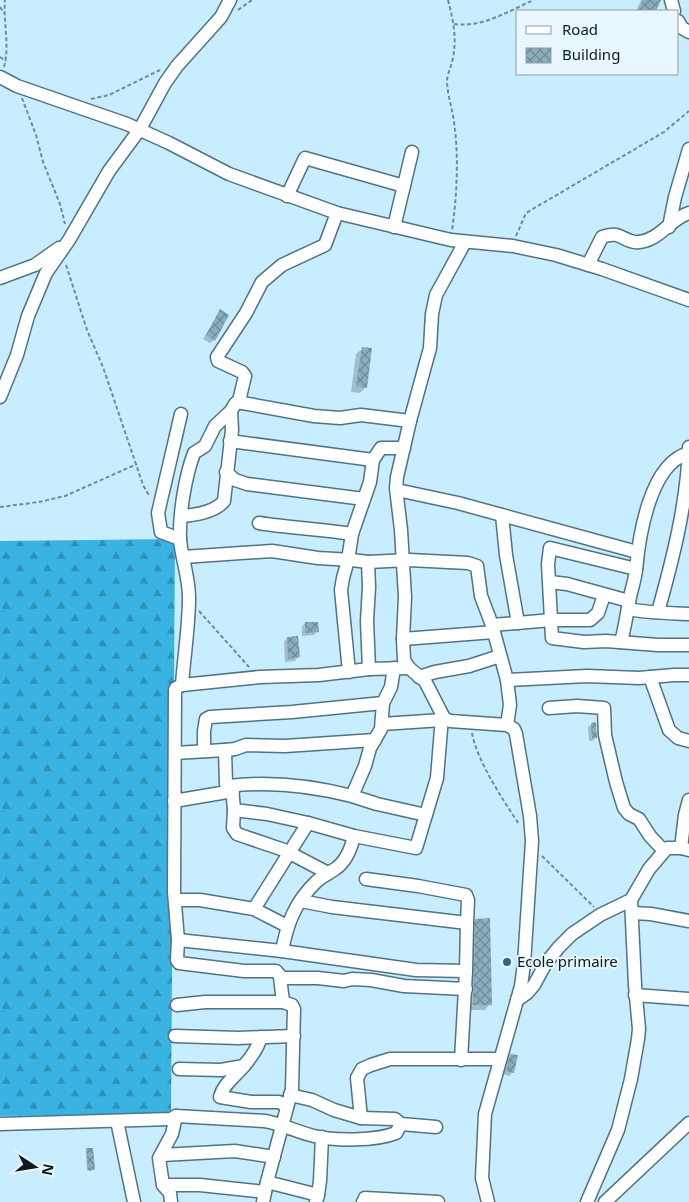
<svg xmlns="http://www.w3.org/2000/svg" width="689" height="1202" font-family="'Noto Sans',sans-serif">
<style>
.forest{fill:url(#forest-firs)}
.shadow{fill:#0003}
.building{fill:url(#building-cross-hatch)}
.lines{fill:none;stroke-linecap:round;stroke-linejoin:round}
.minor-casing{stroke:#517382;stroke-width:15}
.path{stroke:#718b97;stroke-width:2;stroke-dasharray:4 2.5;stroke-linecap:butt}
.minor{stroke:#fff;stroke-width:12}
.poi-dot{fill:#2d6880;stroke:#e8f7fe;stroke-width:2}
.labels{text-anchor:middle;stroke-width:4;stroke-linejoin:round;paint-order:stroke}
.poi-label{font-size:15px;fill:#0c191f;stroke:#e8f7fe;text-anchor:start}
</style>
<defs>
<pattern id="forest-firs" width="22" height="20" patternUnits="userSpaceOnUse" patternTransform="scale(1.25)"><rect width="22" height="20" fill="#39b4e2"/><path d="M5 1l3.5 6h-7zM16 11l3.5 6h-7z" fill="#2e92b7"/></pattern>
<pattern id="building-cross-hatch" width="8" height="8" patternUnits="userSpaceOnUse" patternTransform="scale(1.25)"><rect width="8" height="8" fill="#8aadbd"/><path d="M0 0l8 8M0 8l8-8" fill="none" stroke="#6f8c99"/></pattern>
</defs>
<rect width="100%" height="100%" fill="#c8edff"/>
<path class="forest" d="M175,539l-4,575 -171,2v-575z"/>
<g class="shadow">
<path d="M641,0h19l-6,11h-18z"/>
<path d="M220,311l-6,29 -4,3 -7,-4z"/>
<path d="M362,349l4,38 -6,6 -9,-1 5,-38z"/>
<path d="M305,623l12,9 -3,3 -12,1v-9z"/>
<path d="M287,638l11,19 -3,4 -10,1 -1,-20z"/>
<path d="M592,724l4,14 -4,3h-3l-1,-14z"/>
<path d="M476,920l14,84 -5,6h-17l2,-84z"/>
<path d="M511,1055l2,17 -4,4 -6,-2 4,-15z"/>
<path d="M87,1149l7,20 -2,2h-5l-1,-20z"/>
</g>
<g class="building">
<path d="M643,0h18l-5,11h-18z"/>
<path d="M220,309l9,6 -14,26 -9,-6z"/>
<path d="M362,347l10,1 -5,40 -11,-2z"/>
<path d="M305,622h13l1,10 -14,1z"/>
<path d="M298,636l2,21 -12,2 -1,-22z"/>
<path d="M596,722l1,16h-5l-1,-15z"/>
<path d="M490,918l2,87h-19l2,-86z"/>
<path d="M510,1054l8,1 -4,18 -8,-2z"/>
<path d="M86,1148h7l2,22h-7z"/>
</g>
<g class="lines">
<g class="minor-casing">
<g id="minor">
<path d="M671,0l3,11"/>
<path d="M678,21l4,7 7,4"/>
<path d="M0,77l17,9 110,38 42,19 60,31 108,39 114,27 62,6 43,9 46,14 87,31"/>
<path d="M287,196l18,-38 99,28"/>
<path d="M394,227l18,-75"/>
<path d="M669,227l6,-30 14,-48"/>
<path d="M465,242l-29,53 -4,19 -2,34 -20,73 -13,56 -1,11 5,42 4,67 -2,42 1,21 5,8 16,13 19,37 6,3 57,4 7,4 2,5 14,82 2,25 -8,123 -3,22 -36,128 -3,64 6,24"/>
<path d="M588,265l14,-28c20,-8 22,7 37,5 21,-2 32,-24 50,-29"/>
<path d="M0,278l35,-13 24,-17"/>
<path d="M0,397l17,-42 11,-39 18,-43 23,-33 40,-69 31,-42 25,-46 12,-17 44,-49 9,-17"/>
<path d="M239,401l6,-25 -3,-4 -24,-11 -1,-4 29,-44 16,-31 20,-17 43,-20 12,-32"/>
<path d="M230,441l143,19"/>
<path d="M226,472l9,8 12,4 117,15"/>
<path d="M397,490l61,13 179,49"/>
<path d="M502,515l4,40 12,68"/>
<path d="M182,516c13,-1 33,-4 42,-15l8,-71 -1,-19"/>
<path d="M259,523c31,5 62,6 93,11"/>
<path d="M180,539l-19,-7 -3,-19 23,-99"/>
<path d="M183,557l89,-6 46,7 34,2 16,2 1,25 -2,34 2,48"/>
<path d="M368,562l41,-2 59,3 9,3 4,30 11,29 15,55 3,25 -3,20"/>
<path d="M636,569l-86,-21 -2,16 4,74 32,4 22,-1 52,4h31"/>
<path d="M550,582l17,2 62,17"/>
<path d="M628,609c20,4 40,4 61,5"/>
<path d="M658,612c15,-54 29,-108 31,-165"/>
<path d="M492,625l60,-5h38l8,-7 6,-18"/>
<path d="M403,639l91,-7"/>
<path d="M621,642c4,-15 6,-30 9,-45 2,-9 5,-18 6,-27 3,-34 14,-107 53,-117"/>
<path d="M409,668l-40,1 -50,6 -59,2 -78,8c2,-29 7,-58 7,-88 0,-19 -7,-38 -9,-57 -1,-25 5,-63 14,-87l11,-7 10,-20 16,-15 4,-7 2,-2 77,14 26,2 21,-3 49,6"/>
<path d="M349,672l-8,-82 2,-12 5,-18 4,-26 18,-52 3,-22 8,-12h23"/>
<path d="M419,677l16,-5 34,-6 31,-10"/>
<path d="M650,677l19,53 9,8 11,3"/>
<path d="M507,680l80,-4 52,2 35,-3h15"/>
<path d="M182,685l-6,3 -1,2 -1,202 4,48 -1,20 2,3 65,8h32l6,7h36l26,3 8,-2 19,1 33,6 62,3"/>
<path d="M549,708l28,-2 27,2 1,27 11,47 8,26 5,6 10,5 11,17 14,15"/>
<path d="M382,724l60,-4"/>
<path d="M225,750l10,-1 11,-4 39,1 90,-6"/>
<path d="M204,751v-20l2,-12 4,-2 82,-5 91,-9"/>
<path d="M175,753l50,-3 1,34 3,2c41,-5 83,0 123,10l13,-30 5,-18 11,-19 2,-26 8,-16 3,-19"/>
<path d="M232,786l2,24 -1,18 4,6 47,16 44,23"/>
<path d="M352,796l25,8 49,11"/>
<path d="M174,801l59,-10"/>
<path d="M234,810l33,4 41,9"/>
<path d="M681,848l4,-33 4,-15"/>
<path d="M366,879l52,7 48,9 2,5 -1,23"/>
<path d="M175,900h25l54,9 33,17"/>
<path d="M301,901l31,6 135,16 -1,48"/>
<path d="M254,909l54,-86 46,13 62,12 21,-70 5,-61"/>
<path d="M632,913l19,1 38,7"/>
<path d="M178,940l104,11 134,19 50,1 -5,89"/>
<path d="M282,951c5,-27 13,-49 34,-69 5,-5 12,-8 19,-13 11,-7 16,-20 19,-33"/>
<path d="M635,995l54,4"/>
<path d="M517,1000l10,-7 7,-8 12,-22 13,-16 13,-13 28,-19 31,-15 18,-31 18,-21h14l8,2"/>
<path d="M177,1005l28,-3h78"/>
<path d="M175,1036l63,2 56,-2"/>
<path d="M261,1037c-3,11 -11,22 -19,31 -8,9 -19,17 -22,29l31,5h28l8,4"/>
<path d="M179,1069l42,1 23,-4"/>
<path d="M290,1095l22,5 22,10 27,8 -4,-40 5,-9 9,-4 19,-6h110"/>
<path d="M361,1118l34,1 6,5 35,3"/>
<path d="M117,1121l17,81"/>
<path d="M0,1124l171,-5 5,-3 89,5c17,3 32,11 49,15 21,5 62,5 82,-3l5,-9"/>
<path d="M162,1155l73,-4 39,6"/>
<path d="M267,1182l51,13 -2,7"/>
<path d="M163,1185h37l65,7"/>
<path d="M318,1195l2,-14 2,-44"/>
<path d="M171,1202l-1,-9 -7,-8 -4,-27 13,-24 4,-18"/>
<path d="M263,1202l4,-20 25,-93 2,-80 -2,-4 -9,-3 -3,-25"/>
<path d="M363,1202l2,-4 73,4"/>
<path d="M587,1202l31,-72 13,-51 7,-40 1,-10 -4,-44 -4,-85"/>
<path d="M605,1202l84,-79"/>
</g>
</g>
<g class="path">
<path d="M448,0c5,19 9,38 5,57 -1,8 -5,15 -6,23 0,14 5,27 7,42 5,35 3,73 -2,108"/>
<path d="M0,7l4,6"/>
<path d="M238,10l14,-10"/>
<path d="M454,24c29,4 54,-13 80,-24"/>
<path d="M0,57l6,4"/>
<path d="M4,67c6,-21 -1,-45 1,-67"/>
<path d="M22,98l14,37 7,27 17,42 5,20"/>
<path d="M91,99l18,-4 51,-25"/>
<path d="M516,236l10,-23 138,-81 25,-21"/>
<path d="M66,265l21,65 16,37 40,118 7,12"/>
<path d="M0,507l39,-5 26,-6 72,-32"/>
<path d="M199,611l50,56"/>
<path d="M472,733c5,28 31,67 47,91"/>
<path d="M542,856l52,51"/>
</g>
<use href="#minor" class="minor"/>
</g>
<circle class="poi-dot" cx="507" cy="962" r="5"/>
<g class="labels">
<g class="poi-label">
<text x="517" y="967">Ecole primaire</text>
</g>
</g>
<rect x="516" y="10" width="162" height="65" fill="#e8f7fe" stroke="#909ea5"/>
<rect x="526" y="26" width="25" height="8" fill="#ffffff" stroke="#909ea5"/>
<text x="562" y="35" font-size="15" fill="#0c191f">Road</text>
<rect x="526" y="48" width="25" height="15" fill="url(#building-cross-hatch)" stroke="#909ea5"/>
<text x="562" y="60" font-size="15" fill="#0c191f">Building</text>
<g transform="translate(35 1167) rotate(102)" stroke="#e8f7fe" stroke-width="4" paint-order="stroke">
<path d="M0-4L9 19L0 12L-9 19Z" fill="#0c191f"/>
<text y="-8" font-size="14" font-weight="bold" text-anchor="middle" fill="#0c191f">N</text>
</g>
</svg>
